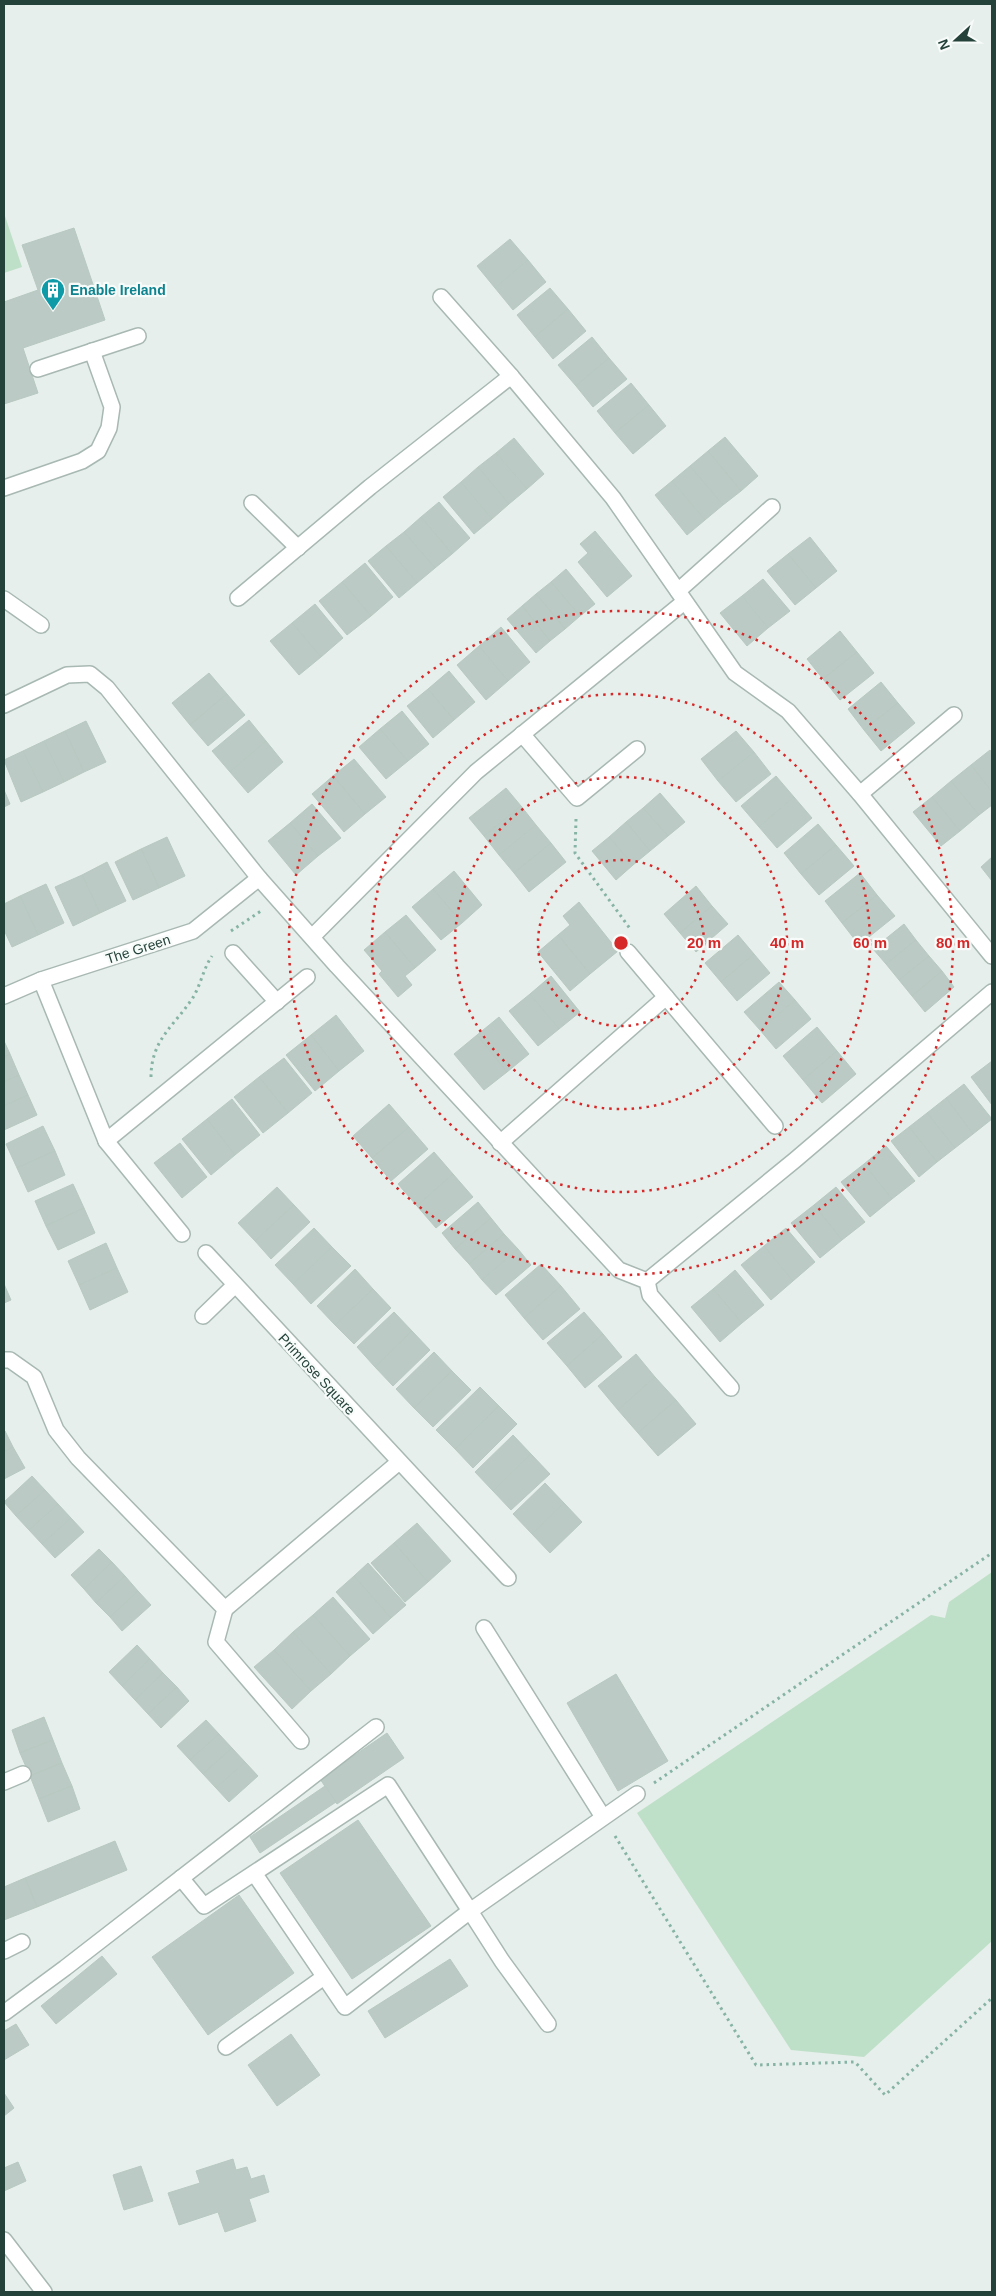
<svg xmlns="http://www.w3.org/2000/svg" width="996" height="2296" font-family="Arial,sans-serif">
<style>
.green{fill:#bfe0c8}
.building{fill:#bbcac4;stroke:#b8c9c2}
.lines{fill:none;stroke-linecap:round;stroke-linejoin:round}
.minor-casing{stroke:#a8b8b2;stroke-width:18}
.path{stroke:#86b3a5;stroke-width:3;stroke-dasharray:2.5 4;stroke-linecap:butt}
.minor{stroke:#fff;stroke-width:15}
.ring{fill:none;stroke:#d62828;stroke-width:2.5;stroke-dasharray:2.5 5}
.labels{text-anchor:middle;stroke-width:4.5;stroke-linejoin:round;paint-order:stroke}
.culture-label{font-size:14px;font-weight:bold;fill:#0d838f;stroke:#f7fbf9;text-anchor:start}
.street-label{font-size:14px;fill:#24423a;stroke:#f7fbf9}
.centre{fill:#d62828;stroke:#f7fbf9;stroke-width:2.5}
.ring-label{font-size:15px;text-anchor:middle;font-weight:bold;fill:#d62828;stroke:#f7fbf9;stroke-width:4.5;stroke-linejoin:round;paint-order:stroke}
</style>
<rect width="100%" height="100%" fill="#e6efeb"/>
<g class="green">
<path d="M4,213l18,54 -18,6z"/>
<path d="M992,1572v369l-128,116 -73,-7 -154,-237 294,-198 14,3 4,-16z"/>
</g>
<g class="building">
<path d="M74,228l31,92 -82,28 15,45 -34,11v-102l34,-12 -16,-45z"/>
<path d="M510,239l18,21 -33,28 -18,-22z"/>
<path d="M528,260l18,22 -33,28 -18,-22z"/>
<path d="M550,288l18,21 -33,28 -18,-22z"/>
<path d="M568,309l18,22 -33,28 -18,-22z"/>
<path d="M592,337l17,21 -33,28 -18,-21z"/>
<path d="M609,358l18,21 -34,28 -17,-21z"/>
<path d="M631,383l18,22 -34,28 -18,-22z"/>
<path d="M649,405l17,21 -33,28 -18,-21z"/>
<path d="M725,437l33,39 -17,15 -33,-40z"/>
<path d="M514,438l30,36 -17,15 -31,-36z"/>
<path d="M708,451l33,40 -18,14 -33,-39z"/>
<path d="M496,453l31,36 -18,15 -31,-37z"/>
<path d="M690,466l33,39 -18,15 -33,-39z"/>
<path d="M478,467l31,37 -17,15 -31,-37z"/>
<path d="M672,481l33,39 -18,15 -32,-40z"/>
<path d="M461,482l31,37 -18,15 -31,-37z"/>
<path d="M439,502l31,36 -18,16 -31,-37z"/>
<path d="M421,517l31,37 -17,14 -31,-36z"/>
<path d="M595,531l37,45 -25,21 -29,-35 10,-9 -8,-9z"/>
<path d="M404,532l31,36 -18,15 -31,-37z"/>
<path d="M810,537l27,34 -21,17 -28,-34z"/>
<path d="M386,546l31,37 -18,15 -31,-37z"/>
<path d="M788,554l28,34 -21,17 -28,-34z"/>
<path d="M365,563l28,34 -22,19 -29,-34z"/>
<path d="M566,569l29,35 -15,12 -29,-34z"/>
<path d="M763,579l27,32 -22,17 -26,-32z"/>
<path d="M342,582l29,34 -24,19 -28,-34z"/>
<path d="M551,582l29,34 -15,13 -29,-35z"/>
<path d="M536,594l29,35 -15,12 -28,-35z"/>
<path d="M742,596l26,32 -21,18 -27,-33z"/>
<path d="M315,604l28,34 -22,19 -29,-34z"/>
<path d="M522,606l28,35 -14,12 -29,-34z"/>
<path d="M292,623l29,34 -22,18 -29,-34z"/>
<path d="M501,627l29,35 -22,19 -29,-35z"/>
<path d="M840,631l17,21 -34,27 -16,-20z"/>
<path d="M479,646l29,35 -22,19 -29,-35z"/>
<path d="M857,652l17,21 -34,27 -17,-21z"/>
<path d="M449,671l26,31 -21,18 -26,-31z"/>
<path d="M209,673l18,21 -37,31 -18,-22z"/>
<path d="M881,682l17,21 -34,27 -16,-21z"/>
<path d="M428,689l26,31 -21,18 -26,-32z"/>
<path d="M227,694l18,21 -37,31 -18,-21z"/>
<path d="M898,703l17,20 -34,28 -17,-21z"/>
<path d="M402,711l27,33 -21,17 -28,-32z"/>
<path d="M249,720l17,21 -36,31 -18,-21z"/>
<path d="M86,721l20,41 -22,10 -19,-41z"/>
<path d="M380,729l28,32 -22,18 -27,-32z"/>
<path d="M65,731l19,41 -20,10 -20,-41z"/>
<path d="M736,731l18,21 -36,29 -17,-22z"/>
<path d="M44,741l20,41 -21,10 -20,-41z"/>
<path d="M266,741l17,21 -35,31 -18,-21z"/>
<path d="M990,750l2,3v39l-21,-27z"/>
<path d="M23,751l20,41 -22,10 -17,-42z"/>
<path d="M754,752l17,22 -35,28 -18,-21z"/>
<path d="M354,759l32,38 -21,17 -32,-38z"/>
<path d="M971,765l21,27v13l-13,10 -28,-34z"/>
<path d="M333,776l32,38 -21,18 -32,-38z"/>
<path d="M776,776l18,21 -35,30 -18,-21z"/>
<path d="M951,781l28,34 -19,16 -28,-34z"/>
<path d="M506,788l15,18 -37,30 -15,-18z"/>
<path d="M4,790l6,14 -6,3z"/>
<path d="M660,793l25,29 -17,14 -25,-28z"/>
<path d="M794,797l18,21 -35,30 -18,-21z"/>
<path d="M932,797l28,34 -19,15 -28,-34z"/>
<path d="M312,804l29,34 -23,18 -28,-33z"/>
<path d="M521,806l15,19 -37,30 -15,-19z"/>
<path d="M643,808l25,28 -18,15 -24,-29z"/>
<path d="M626,822l24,29 -17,14 -24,-28z"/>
<path d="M290,823l28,33 -22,19 -28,-34z"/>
<path d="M818,824l18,21 -35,29 -17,-21z"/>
<path d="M536,825l15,18 -37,30 -15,-18z"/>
<path d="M167,837l18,39 -26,12 -18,-39z"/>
<path d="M609,837l24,28 -17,15 -24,-29z"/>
<path d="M551,843l15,19 -37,30 -15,-19z"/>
<path d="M836,845l18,21 -35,29 -18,-21z"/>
<path d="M141,849l18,39 -26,12 -18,-38z"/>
<path d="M992,857v24l-11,-14z"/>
<path d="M107,862l19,39 -26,12 -18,-38z"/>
<path d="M454,871l28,34 -20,18 -29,-34z"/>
<path d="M860,873l17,22 -35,28 -17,-22z"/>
<path d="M82,875l18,38 -27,13 -18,-39z"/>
<path d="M46,884l18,39 -26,12 -18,-39z"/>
<path d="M696,886l16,20 -32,27 -16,-19z"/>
<path d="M433,889l29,34 -21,17 -29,-33z"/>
<path d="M877,895l18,21 -36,29 -17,-22z"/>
<path d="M20,896l18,39 -26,12 -8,-17v-26z"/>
<path d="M579,902l39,49 -28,23 -32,-39 12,-10 -7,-9z"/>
<path d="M712,906l16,18 -32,28 -16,-19z"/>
<path d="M406,915l30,35 -21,18 -30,-36z"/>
<path d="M904,924l12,16 -30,24 -13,-15z"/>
<path d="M385,932l30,36 -10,8 7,9 -14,12 -19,-23 3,-3 -18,-21z"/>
<path d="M558,935l32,39 -20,17 -32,-39z"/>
<path d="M738,935l16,19 -33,28 -16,-19z"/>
<path d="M916,940l13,16 -30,24 -13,-16z"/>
<path d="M754,954l16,19 -33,28 -16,-19z"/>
<path d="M929,956l13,15 -30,25 -13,-16z"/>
<path d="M942,971l12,16 -29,25 -13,-16z"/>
<path d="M551,976l29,36 -21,17 -29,-35z"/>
<path d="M779,982l16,18 -35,30 -16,-18z"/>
<path d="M530,994l29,35 -21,17 -29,-35z"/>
<path d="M795,1000l16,19 -35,30 -16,-19z"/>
<path d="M336,1015l28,36 -25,20 -28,-36z"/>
<path d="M499,1017l30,37 -22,18 -30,-37z"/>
<path d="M817,1027l20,24 -34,29 -20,-24z"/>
<path d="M311,1035l28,36 -24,20 -29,-36z"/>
<path d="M477,1035l30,37 -23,18 -30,-36z"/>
<path d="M4,1041l6,13 -6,3z"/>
<path d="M837,1051l19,23 -34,29 -19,-23z"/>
<path d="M10,1054l9,21 -15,7v-25z"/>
<path d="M284,1058l28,35 -24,20 -29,-36z"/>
<path d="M992,1061v44l-21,-28z"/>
<path d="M19,1075l9,20 -24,11v-24z"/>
<path d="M259,1077l29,36 -25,20 -29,-36z"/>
<path d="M964,1084l28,35 -19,15 -27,-36z"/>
<path d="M28,1095l9,20 -33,15v-24z"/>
<path d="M946,1098l27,36 -18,14 -28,-35z"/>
<path d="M232,1099l28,36 -25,20 -28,-36z"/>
<path d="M389,1104l20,23 -37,31 -19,-22z"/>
<path d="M927,1113l28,35 -18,14 -28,-35z"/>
<path d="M207,1119l28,36 -24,20 -29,-36z"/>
<path d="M43,1126l12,25 -38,17 -11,-24z"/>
<path d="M409,1127l19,22 -37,32 -19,-23z"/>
<path d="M909,1127l28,35 -18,15 -28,-36z"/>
<path d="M180,1143l27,34 -25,21 -28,-35z"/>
<path d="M886,1146l29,35 -23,18 -28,-35z"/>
<path d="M55,1151l10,24 -37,17 -11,-24z"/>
<path d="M434,1152l19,22 -36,32 -19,-22z"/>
<path d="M864,1164l28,35 -22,18 -29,-35z"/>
<path d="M453,1174l20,23 -37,31 -19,-22z"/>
<path d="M73,1184l11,24 -38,18 -11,-25z"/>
<path d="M277,1187l17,18 -39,36 -17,-18z"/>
<path d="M836,1187l29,35 -23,18 -28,-35z"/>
<path d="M478,1202l13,16 -36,31 -13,-16z"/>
<path d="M294,1205l16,17 -39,37 -16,-18z"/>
<path d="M814,1205l28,35 -22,18 -29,-35z"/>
<path d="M84,1208l11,25 -37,17 -12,-24z"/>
<path d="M491,1218l13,16 -35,30 -14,-15z"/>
<path d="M314,1228l18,19 -39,37 -18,-19z"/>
<path d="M786,1228l29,34 -22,19 -29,-35z"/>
<path d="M504,1234l14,15 -36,31 -13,-16z"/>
<path d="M106,1243l11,25 -38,17 -11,-24z"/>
<path d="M764,1246l29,35 -22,19 -30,-35z"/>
<path d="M332,1247l19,19 -40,38 -18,-20z"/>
<path d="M518,1249l13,16 -35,30 -14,-15z"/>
<path d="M541,1264l20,22 -37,32 -19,-23z"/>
<path d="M117,1268l11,24 -38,18 -11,-25z"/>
<path d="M355,1269l18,20 -38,36 -18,-19z"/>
<path d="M735,1270l29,35 -22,18 -29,-34z"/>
<path d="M4,1284l7,16 -7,3z"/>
<path d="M561,1286l19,23 -37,31 -19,-22z"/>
<path d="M373,1289l18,19 -37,36 -19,-19z"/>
<path d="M713,1289l29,34 -22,19 -29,-35z"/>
<path d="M394,1312l18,19 -37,36 -18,-20z"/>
<path d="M584,1312l19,22 -36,32 -20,-23z"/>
<path d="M412,1331l18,19 -37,36 -18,-19z"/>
<path d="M603,1334l19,23 -37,31 -18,-22z"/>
<path d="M434,1352l18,19 -38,37 -18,-19z"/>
<path d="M636,1354l19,23 -37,33 -20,-24z"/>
<path d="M452,1371l19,19 -38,37 -19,-19z"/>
<path d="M655,1377l21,23 -38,33 -20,-23z"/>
<path d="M480,1387l19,19 -44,43 -19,-19z"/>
<path d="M676,1400l20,24 -38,32 -20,-23z"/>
<path d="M499,1406l18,18 -44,44 -18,-19z"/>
<path d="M5,1431l8,16 -9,5v-20z"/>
<path d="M513,1435l18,19 -38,37 -18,-19z"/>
<path d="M13,1447l12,21 -21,11v-27z"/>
<path d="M531,1454l19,20 -39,36 -18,-19z"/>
<path d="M32,1476l13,14 -29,26 -12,-14z"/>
<path d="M545,1483l19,20 -32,31 -19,-20z"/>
<path d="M45,1490l13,14 -29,26 -13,-14z"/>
<path d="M564,1503l18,19 -32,31 -18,-19z"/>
<path d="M58,1504l13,14 -29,26 -13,-14z"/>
<path d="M71,1518l13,14 -29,26 -13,-14z"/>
<path d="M417,1523l34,38 -23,21 -34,-39z"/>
<path d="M394,1543l34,39 -23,20 -34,-39z"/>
<path d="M99,1549l13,13 -28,27 -13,-14z"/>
<path d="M112,1562l13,14 -29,27 -12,-14z"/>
<path d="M368,1563l38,42 -15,13 -37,-42z"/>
<path d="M125,1576l13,15 -28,26 -14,-14z"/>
<path d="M354,1576l37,42 -18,16 -37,-42z"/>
<path d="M138,1591l13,14 -29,26 -12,-14z"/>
<path d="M333,1597l37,42 -20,17 -37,-41z"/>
<path d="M313,1615l37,41 -19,18 -38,-42z"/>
<path d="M293,1632l38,42 -20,17 -37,-41z"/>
<path d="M137,1645l13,14 -28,27 -13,-14z"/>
<path d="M274,1650l37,41 -19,18 -38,-42z"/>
<path d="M150,1659l13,14 -28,27 -13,-14z"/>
<path d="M163,1673l14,14 -29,27 -13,-14z"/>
<path d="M616,1674l52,87 -50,30 -51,-88z"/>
<path d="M177,1687l12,14 -28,27 -13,-14z"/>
<path d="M44,1717l9,23 -33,13 -8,-23z"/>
<path d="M206,1720l13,14 -29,26 -13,-14z"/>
<path d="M387,1733l17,25 -67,46 -17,-25z"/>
<path d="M219,1734l13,14 -29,26 -13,-14z"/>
<path d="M53,1740l9,23 -32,13 -10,-23z"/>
<path d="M232,1748l13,14 -29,26 -13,-14z"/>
<path d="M245,1762l13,14 -29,26 -13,-14z"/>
<path d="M62,1763l10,23 -33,13 -9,-23z"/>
<path d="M72,1786l8,23 -32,13 -9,-23z"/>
<path d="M325,1786l11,16 -76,51 -10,-16z"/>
<path d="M358,1820l73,106 -79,53 -72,-106z"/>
<path d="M115,1841l12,29 -90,37 -12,-29z"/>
<path d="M25,1878l12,29 -33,13v-33z"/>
<path d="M239,1895l55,78 -86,62 -56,-78z"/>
<path d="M102,1956l15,18 -61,50 -15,-18z"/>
<path d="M450,1959l18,27 -83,52 -17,-27z"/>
<path d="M16,2024l13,21 -25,15v-29z"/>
<path d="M291,2034l29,41 -43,31 -29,-41z"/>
<path d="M4,2093l10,15 -10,8z"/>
<path d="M233,2159l3,11 11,-3 4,12 13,-4 5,17 -20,7 7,22 -31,11 -7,-20 -39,13 -11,-32 32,-10 -4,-12z"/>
<path d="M18,2162l8,19 -22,10v-23z"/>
<path d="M141,2166l12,35 -29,9 -11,-35z"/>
</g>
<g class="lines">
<g class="minor-casing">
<g id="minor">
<path d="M441,297l70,79 102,122 122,175 53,38 72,83 132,162"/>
<path d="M38,369l100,-33"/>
<path d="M4,488l78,-27 16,-10 11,-23 3,-21 -20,-56"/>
<path d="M252,503l46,45"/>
<path d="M678,591l94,-84"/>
<path d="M238,598l132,-111 141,-111"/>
<path d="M4,599l37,26"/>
<path d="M4,705l63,-30 23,-1 17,14 152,190 78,88 282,304 28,11 3,14 81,93"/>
<path d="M522,734l55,64 60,-49"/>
<path d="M860,794l94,-79"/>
<path d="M312,937l164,-165 208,-170"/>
<path d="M628,952l147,174"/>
<path d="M233,953l44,49"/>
<path d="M41,980l65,161 76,93"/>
<path d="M4,996l37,-16 152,-49 66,-53"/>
<path d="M106,1141l201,-164"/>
<path d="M500,1143l166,-146"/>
<path d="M206,1253l302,325"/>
<path d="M647,1281l148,-121 197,-168"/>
<path d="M203,1316l32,-31"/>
<path d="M4,1360h6l24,17 22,53 22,28 147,151 -9,33 85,99"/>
<path d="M225,1609l174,-147"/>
<path d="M484,1628l119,189"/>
<path d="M4,1782l19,-8"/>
<path d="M181,1878l23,28 184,-121 82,126 -125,96 -91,-134"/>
<path d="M4,1951l18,-9"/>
<path d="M4,2013l61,-45 311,-241"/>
<path d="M548,2024l-46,-63 -32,-50 167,-117"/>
<path d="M226,2047l98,-70"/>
<path d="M4,2240l40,52"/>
</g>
</g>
<g class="path">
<path d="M576,819l-1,34 56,77"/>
<path d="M231,931l30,-20"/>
<path d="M151,1077c0,-37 23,-51 41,-78 9,-14 11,-30 20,-43"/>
<path d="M654,1783l338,-230"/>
<path d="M615,1836l141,229 99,-3 30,33 107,-97"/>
</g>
<use href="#minor" class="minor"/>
</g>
<g class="ring">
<circle cx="621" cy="943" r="83"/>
<circle cx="621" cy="943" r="166"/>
<circle cx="621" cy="943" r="249"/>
<circle cx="621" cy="943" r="332"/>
</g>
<defs>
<g id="building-pin" transform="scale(1.25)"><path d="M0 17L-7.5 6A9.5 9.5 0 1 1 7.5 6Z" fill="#0f9aa8" stroke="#f7fbf9"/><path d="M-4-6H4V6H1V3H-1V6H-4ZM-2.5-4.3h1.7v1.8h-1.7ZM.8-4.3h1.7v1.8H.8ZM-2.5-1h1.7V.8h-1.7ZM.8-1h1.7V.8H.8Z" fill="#fff"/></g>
</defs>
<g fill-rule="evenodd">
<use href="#building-pin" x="53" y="290"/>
</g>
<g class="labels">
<g class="culture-label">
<text x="70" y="295">Enable Ireland</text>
</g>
<g class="street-label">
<text transform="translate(138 949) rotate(-18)" y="5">The Green</text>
<text transform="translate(317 1374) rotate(47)" y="5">Primrose Square</text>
</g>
</g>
<circle cx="621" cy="943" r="8" class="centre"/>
<g class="ring-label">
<text x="704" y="948">20 m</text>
<text x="787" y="948">40 m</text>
<text x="870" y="948">60 m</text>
<text x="953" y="948">80 m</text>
</g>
<rect width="996" height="2296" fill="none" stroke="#24423a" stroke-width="10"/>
<g transform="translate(956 40) rotate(249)" stroke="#f7fbf9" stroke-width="4" paint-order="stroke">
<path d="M0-4L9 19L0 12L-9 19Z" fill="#24423a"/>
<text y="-8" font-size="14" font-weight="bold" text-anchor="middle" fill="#24423a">N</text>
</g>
</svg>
